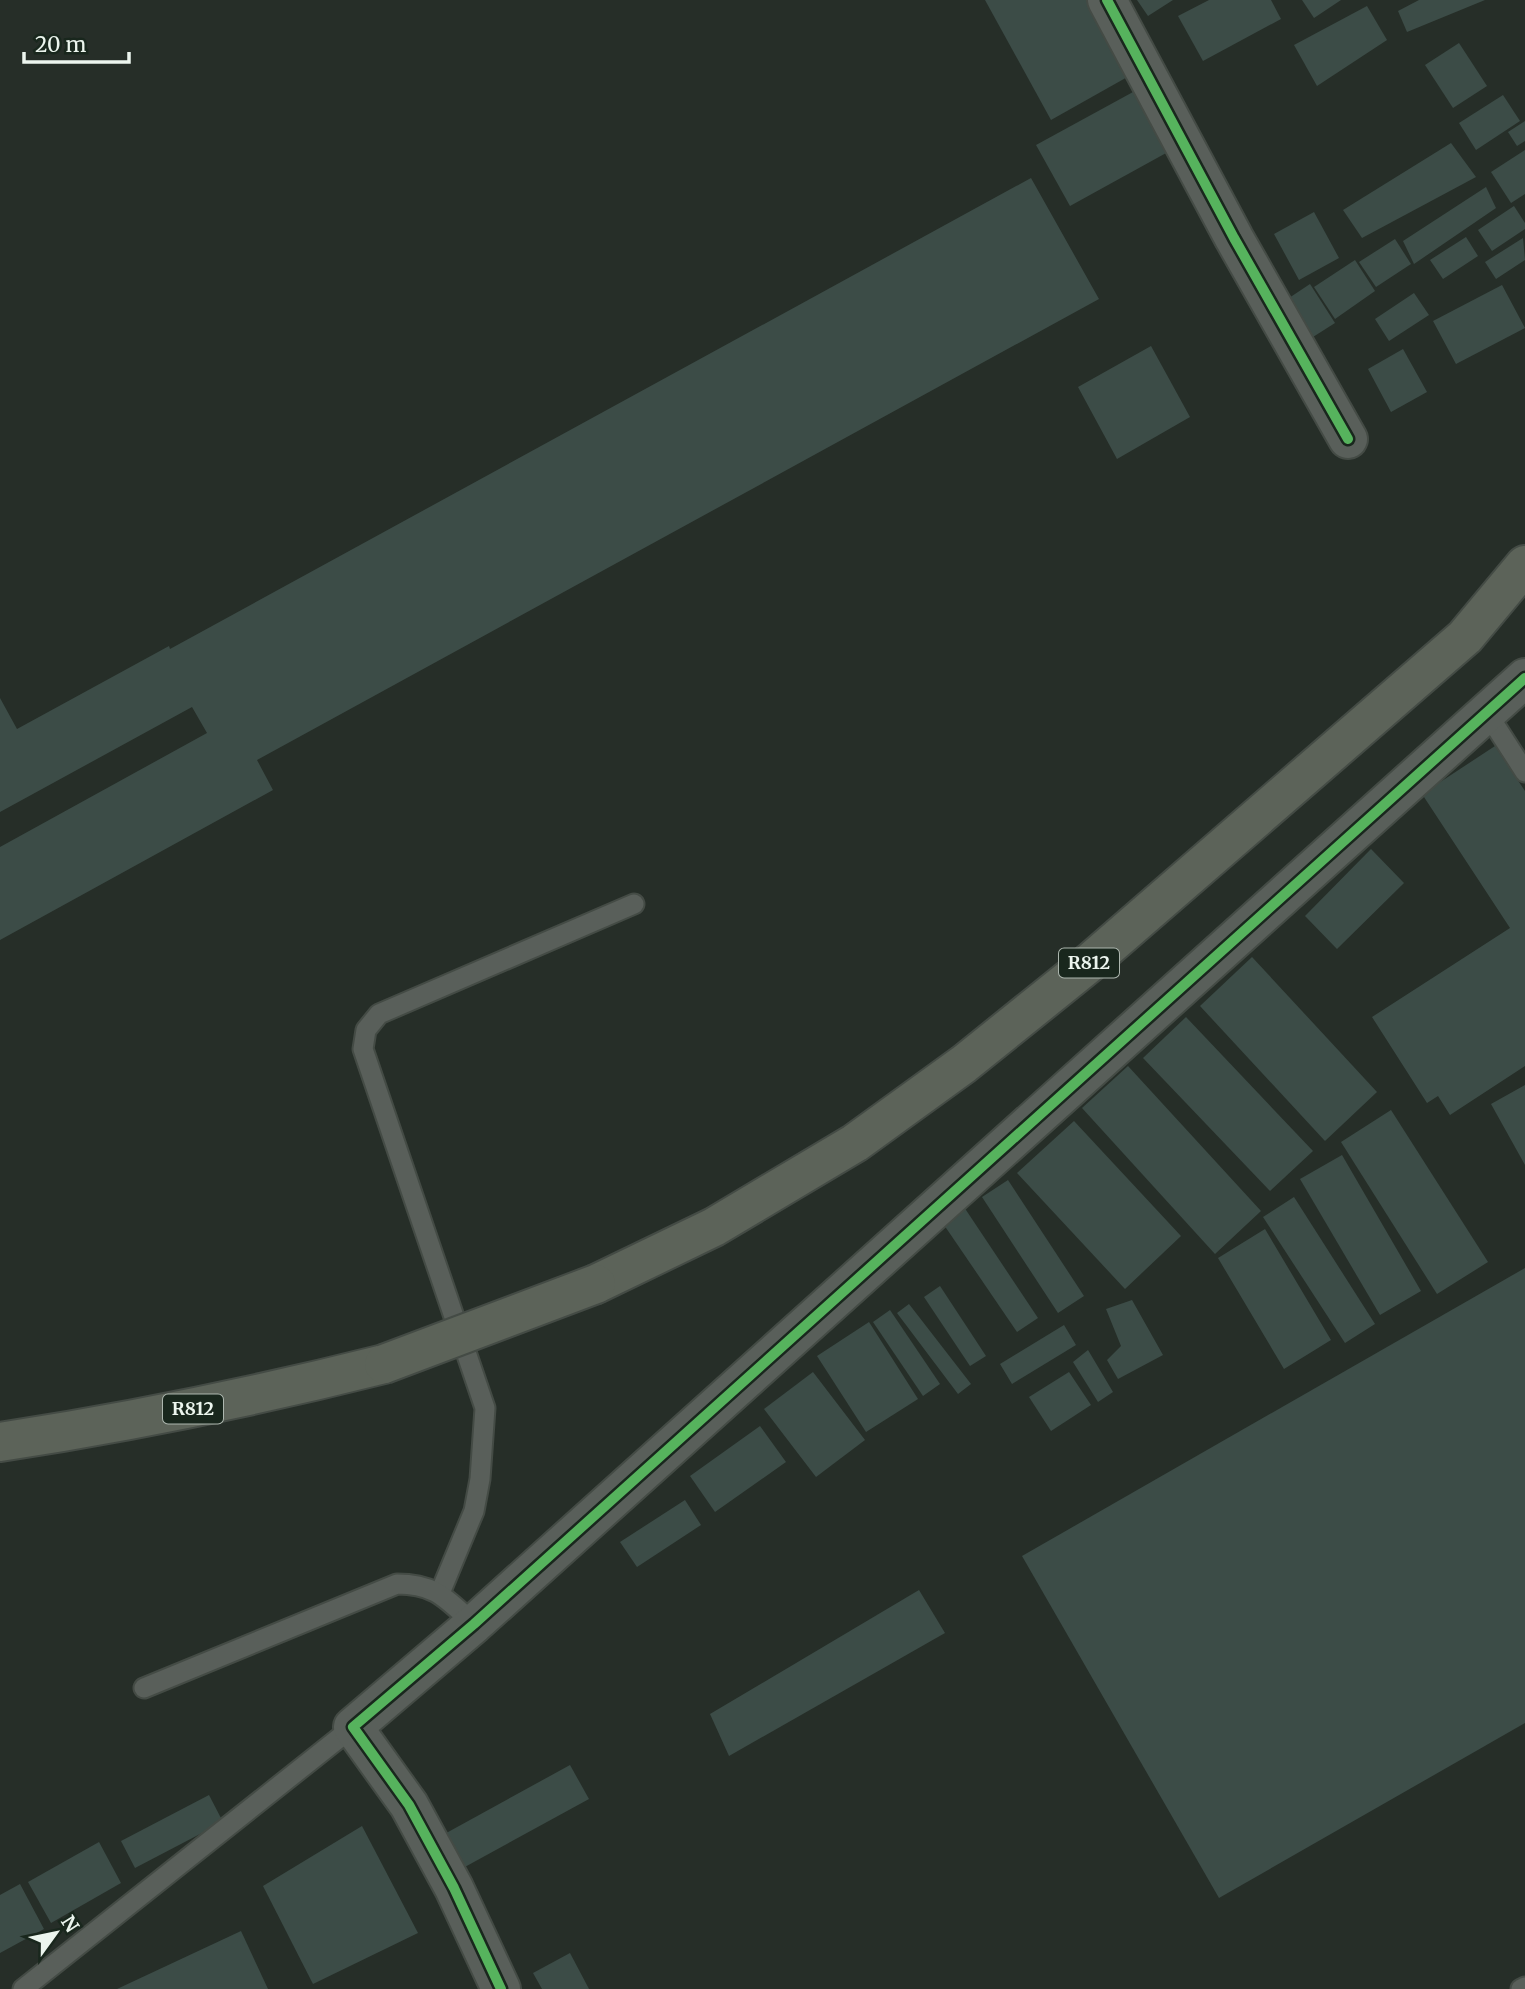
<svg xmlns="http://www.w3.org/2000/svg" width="1525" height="1989" font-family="Merriweather,serif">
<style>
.building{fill:#3c4c47}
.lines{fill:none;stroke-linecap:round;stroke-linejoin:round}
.lane-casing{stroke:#444b45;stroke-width:23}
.street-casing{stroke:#444b45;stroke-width:42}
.primary-casing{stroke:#444b45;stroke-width:42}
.lane{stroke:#595f5a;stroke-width:19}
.street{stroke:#595f5a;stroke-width:38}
.primary{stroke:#5c6359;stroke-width:38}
.primary-bridge-casing{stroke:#444b45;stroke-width:42;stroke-linecap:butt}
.primary-bridge{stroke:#5c6359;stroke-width:38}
.cycleway-casing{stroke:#19271d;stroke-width:15}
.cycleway{stroke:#56b35d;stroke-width:10}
.labels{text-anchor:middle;stroke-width:5;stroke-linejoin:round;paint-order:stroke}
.shield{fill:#19271d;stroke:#adb7af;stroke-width:2}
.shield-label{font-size:18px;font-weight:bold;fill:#ecf5ee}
</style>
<rect width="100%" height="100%" fill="#262e28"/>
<g class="building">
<path d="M985,0h114l39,71 -87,49z"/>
<path d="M1137,0h36l-25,16z"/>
<path d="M1209,0h62l10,19 -78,42 -25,-45z"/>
<path d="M1302,0h39l-27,18z"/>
<path d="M1419,0h66l-78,32 -9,-21z"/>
<path d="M1367,6l20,34 -70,46 -23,-41z"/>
<path d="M1459,43l28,43 -34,22 -28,-43z"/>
<path d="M1144,86l33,61 -107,59 -34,-61z"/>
<path d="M1503,95l17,26 -44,29 -17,-27z"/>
<path d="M1525,121v20l-8,5 -9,-14z"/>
<path d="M1451,143l25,34 -114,61 -19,-28z"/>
<path d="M1525,150v44l-14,9 -20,-31z"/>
<path d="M1031,178l68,121 -842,461 16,30 -273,150v-93l207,-114 -15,-26 -192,105v-114l17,31 152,-83 1,3z"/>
<path d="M1486,187l10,21 -82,56 -11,-23z"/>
<path d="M1514,206l11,17v6l-33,22 -14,-21z"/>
<path d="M1314,212l25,46 -40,22 -25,-46z"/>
<path d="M1466,237l12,19 -35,23 -13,-19z"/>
<path d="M1523,238l2,22 -29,19 -11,-17z"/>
<path d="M1395,239l16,25 -35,23 -17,-25z"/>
<path d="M1355,260l20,31 -40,28 -21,-32z"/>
<path d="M1310,284l25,39 -33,21 -25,-38z"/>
<path d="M1502,285l23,43 -69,36 -23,-43z"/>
<path d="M1414,293l15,22 -40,26 -14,-22z"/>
<path d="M1151,346l39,71 -73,42 -39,-72z"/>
<path d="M1403,349l24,43 -36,20 -23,-43z"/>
<path d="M1495,746l30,45v275l-75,49 -12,-19 -11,7 -55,-86 138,-89 -88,-134z"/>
<path d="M1371,849l33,34 -67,66 -32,-33z"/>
<path d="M1252,957l125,135 -52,49 -125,-135z"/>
<path d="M1186,1017l127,134 -43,40 -127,-133z"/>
<path d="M1128,1066l133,145 -46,43 -133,-146z"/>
<path d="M1525,1085v80l-34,-61z"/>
<path d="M1391,1110l97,152 -51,32 -96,-152z"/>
<path d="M1074,1121l107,115 -56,53 -108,-116z"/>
<path d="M1342,1155l79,136 -41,24 -80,-136z"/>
<path d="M1008,1180l76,116 -26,17 -76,-116z"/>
<path d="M1294,1197l81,127 -30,19 -82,-126z"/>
<path d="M964,1207l74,111 -21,14 -75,-110z"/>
<path d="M1265,1229l66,111 -47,29 -66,-111z"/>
<path d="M1525,1268v455l-306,175 -197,-342z"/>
<path d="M940,1286l46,70 -16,10 -46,-69z"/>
<path d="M1132,1300l31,55 -45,24 -11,-19 14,-14 -15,-37z"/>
<path d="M909,1304l62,80 -13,10 -61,-81z"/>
<path d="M890,1310l50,74 -17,12 -50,-74z"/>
<path d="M869,1322l49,77 -52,33 -49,-76z"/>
<path d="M1064,1325l12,20 -64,39 -12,-20z"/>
<path d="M1088,1350l25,42 -15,10 -25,-40z"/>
<path d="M813,1372l52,68 -49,37 -52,-68z"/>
<path d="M1069,1372l22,33 -40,26 -22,-34z"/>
<path d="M760,1426l26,36 -71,50 -25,-36z"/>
<path d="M685,1500l16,25 -64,42 -17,-25z"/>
<path d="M919,1590l26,43 -216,123 -19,-42z"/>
<path d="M570,1765l19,34 -126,69 -24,-31z"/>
<path d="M209,1795l14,27 -88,46 -14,-27z"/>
<path d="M362,1826l56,107 -105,51 -50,-98z"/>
<path d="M99,1842l22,41 -70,40 -23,-41z"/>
<path d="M20,1884l24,45 -44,24v-58z"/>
<path d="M241,1931l27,58h-151z"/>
<path d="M570,1953l19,36h-47l-9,-16z"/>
</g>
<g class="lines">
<g class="lane-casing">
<g id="lane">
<path d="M1487,713l38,59"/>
<path d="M440,1593l34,-82 6,-32 5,-71 -122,-359 3,-19 13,-16 255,-110"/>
<path d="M144,1688l253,-104c39,0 49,15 77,40"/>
<path d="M23,1989l330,-262"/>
<path d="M1521,1989l4,-2"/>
</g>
</g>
<g class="street-casing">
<g id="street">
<path d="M1107,0l127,238 114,201"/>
<path d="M501,1989l-47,-101 -45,-83 -56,-78 121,-103 1051,-946"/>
</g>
</g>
<g class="primary-casing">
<g id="primary">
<path d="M596,1284l118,-57 141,-84 109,-79 123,-99 378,-328 60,-72"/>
<path d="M0,1442c130,-20 257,-46 384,-78"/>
</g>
</g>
<use href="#lane" class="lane"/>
<use href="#street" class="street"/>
<use href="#primary" class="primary"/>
<g class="primary-bridge-casing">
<path id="primary-bridge" d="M384,1364l212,-80"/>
</g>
<use href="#primary-bridge" class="primary-bridge"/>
<g class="cycleway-casing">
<g id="cycleway">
<path d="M1107,0l127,238 114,201"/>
<path d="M501,1989l-47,-101 -45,-83 -56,-78 121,-103 1051,-946"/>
</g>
</g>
<use href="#cycleway" class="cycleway"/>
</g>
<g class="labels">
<g class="shield">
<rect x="1059" y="948.5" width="60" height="29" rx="5"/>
<rect x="163" y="1394.5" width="60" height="29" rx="5"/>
</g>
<g class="shield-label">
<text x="1089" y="969">R812</text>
<text x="193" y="1415">R812</text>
</g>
</g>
<g transform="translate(56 1933) rotate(57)" stroke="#19271d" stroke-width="5" paint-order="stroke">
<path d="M0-5L12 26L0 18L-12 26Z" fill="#ecf5ee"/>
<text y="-10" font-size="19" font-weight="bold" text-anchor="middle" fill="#ecf5ee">N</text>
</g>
<path d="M24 52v10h105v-10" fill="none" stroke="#ecf5ee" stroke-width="3.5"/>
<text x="35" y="52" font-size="21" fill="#ecf5ee" stroke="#19271d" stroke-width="5" paint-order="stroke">20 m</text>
</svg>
